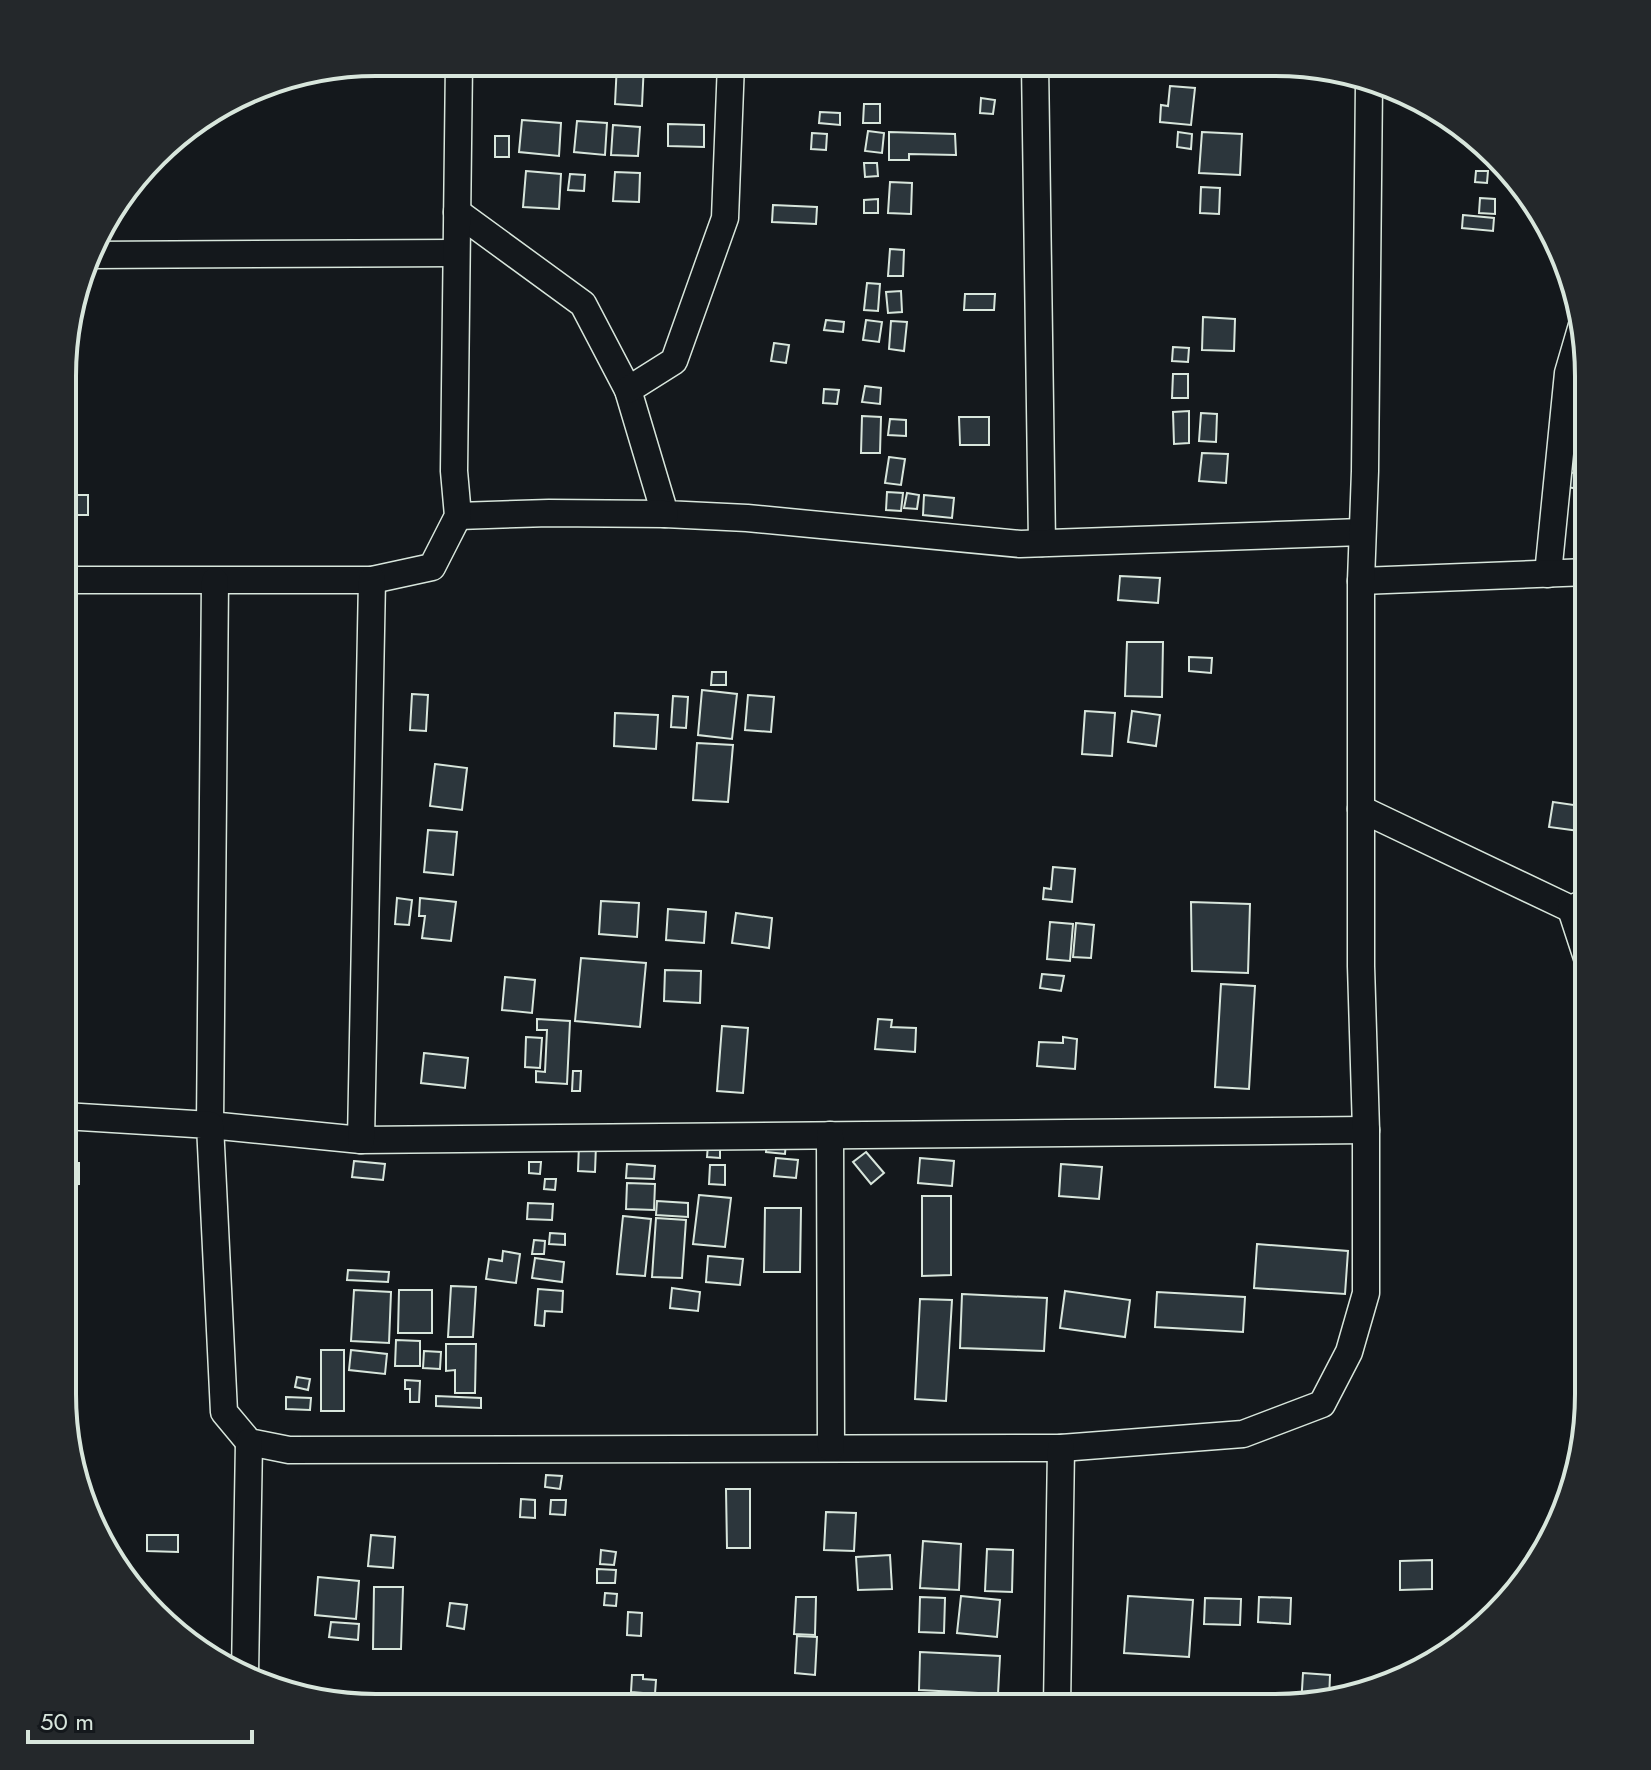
<svg xmlns="http://www.w3.org/2000/svg" width="1651" height="1770" font-family="Jost,sans-serif">
<style>
.building{fill:#2c363c;stroke:#d8e6dc;stroke-width:2}
.lines{fill:none;stroke-linecap:round;stroke-linejoin:round}
.minor-casing{stroke:#d8e6dc;stroke-width:29}
.minor{stroke:#14181c;stroke-width:26}
.rim{fill:none;stroke:#d8e6dc;stroke-width:4}
</style>
<rect width="100%" height="100%" fill="#14181c"/>
<g class="building">
<path d="M582,63h21l-1,3h-20z"/>
<path d="M617,63h27l-2,43 -27,-2z"/>
<path d="M1171,64h20v7l-20,-2z"/>
<path d="M1170,86l25,2 -4,37 -31,-3 1,-17 7,1z"/>
<path d="M981,98l14,2 -2,14 -13,-1z"/>
<path d="M864,104h16v19h-17z"/>
<path d="M820,112l20,1v12l-21,-2z"/>
<path d="M522,120l39,3 -2,33 -40,-4z"/>
<path d="M577,121l30,2 -2,32 -31,-3z"/>
<path d="M668,124l36,1v22l-36,-1z"/>
<path d="M613,125l27,2 -2,29 -27,-1z"/>
<path d="M868,131l16,2 -2,20 -17,-2z"/>
<path d="M889,132l66,2 1,21 -47,-1v6h-20z"/>
<path d="M1178,132l14,2 -1,15 -14,-2z"/>
<path d="M1202,132l40,2 -2,41 -41,-2z"/>
<path d="M812,133l15,1 -1,16 -15,-1z"/>
<rect x="495" y="136" width="14" height="21"/>
<path d="M864,163h13l1,13 -13,1z"/>
<path d="M526,171l35,3 -2,35 -36,-2z"/>
<path d="M1476,171h12l-1,12 -12,-1z"/>
<path d="M615,172l25,1 -1,29 -26,-1z"/>
<path d="M570,174l15,1 -1,16 -16,-1z"/>
<path d="M890,182l22,1 -1,31 -23,-1z"/>
<path d="M1201,187l19,1 -1,26 -19,-1z"/>
<path d="M1480,198l15,1v15l-16,-1z"/>
<path d="M878,199v14h-14v-13z"/>
<path d="M773,205l44,2 -1,17 -44,-2z"/>
<path d="M1463,215l31,3 -1,13 -31,-3z"/>
<path d="M890,249l14,1 -1,26h-15z"/>
<path d="M867,283l13,1 -2,27 -14,-1z"/>
<path d="M901,291l1,21 -14,1 -2,-21z"/>
<path d="M965,294h30l-1,16h-30z"/>
<path d="M1203,317l32,2 -1,32 -32,-1z"/>
<path d="M826,320l18,2 -1,10 -19,-2z"/>
<path d="M866,320l16,2 -3,20 -16,-2z"/>
<path d="M891,321l16,1 -3,29 -15,-2z"/>
<path d="M774,343l15,2 -3,18 -15,-2z"/>
<path d="M1173,347l16,1 -1,14 -16,-1z"/>
<path d="M1173,374h15v24h-16z"/>
<path d="M865,386l16,2 -1,16 -18,-2z"/>
<path d="M824,389l15,1 -2,14 -14,-1z"/>
<path d="M1189,411v32l-15,1 -1,-32z"/>
<path d="M1201,413l16,1 -1,28 -17,-1z"/>
<path d="M862,416l19,1 -1,36h-19z"/>
<path d="M959,417h30v28h-29z"/>
<path d="M890,419l16,1v16l-18,-1z"/>
<path d="M1575,438l13,4v12l-14,-1z"/>
<path d="M1202,453l26,1 -2,29 -27,-2z"/>
<path d="M889,457l16,2 -4,26 -16,-2z"/>
<path d="M1567,472l15,2 -2,15 -14,-2z"/>
<path d="M887,492l16,1 -2,18 -15,-1z"/>
<path d="M907,493l12,2 -2,14 -13,-1z"/>
<rect x="67" y="495" width="21" height="20"/>
<path d="M924,495l30,3 -2,20 -29,-3z"/>
<path d="M1120,576l40,2 -2,25 -40,-3z"/>
<path d="M1127,642h36l-1,55 -37,-1z"/>
<path d="M1189,657l23,1 -1,15 -22,-2z"/>
<path d="M712,672h14v13h-15z"/>
<path d="M702,690l35,4 -5,45 -34,-4z"/>
<path d="M412,694l16,1 -2,36 -16,-1z"/>
<path d="M748,695l26,2 -3,35 -26,-2z"/>
<path d="M673,696l15,1 -2,31 -15,-1z"/>
<path d="M1085,711l30,2 -3,43 -30,-2z"/>
<path d="M1132,711l28,4 -4,31 -28,-4z"/>
<path d="M615,713l43,2 -2,34 -42,-3z"/>
<path d="M697,743l36,2 -5,57 -35,-2z"/>
<path d="M435,764l32,4 -5,42 -32,-4z"/>
<path d="M1553,802l35,5 -1,25 -38,-5z"/>
<path d="M428,830l29,2 -4,43 -29,-3z"/>
<path d="M1053,867l22,2 -3,33 -29,-3 1,-11 7,1z"/>
<path d="M397,898l15,2 -3,25 -14,-1z"/>
<path d="M420,898l36,4 -5,39 -29,-3 3,-22h-6z"/>
<path d="M601,901l38,2 -2,34 -38,-3z"/>
<path d="M1191,902l59,2 -2,69 -56,-2z"/>
<path d="M668,909l38,3 -2,31 -38,-3z"/>
<path d="M736,913l36,5 -3,30 -37,-5z"/>
<path d="M1050,922l23,2 -3,37 -23,-2z"/>
<path d="M1076,923l18,2 -3,33 -18,-1z"/>
<path d="M581,958l65,5 -6,64 -65,-6z"/>
<path d="M665,970l36,1 -1,32 -36,-2z"/>
<path d="M1042,974l22,2 -3,15 -21,-3z"/>
<path d="M505,977l30,3 -3,33 -30,-3z"/>
<path d="M1221,984l34,2 -6,103 -34,-2z"/>
<path d="M537,1019l33,2 -3,63 -31,-2v-11l9,1 2,-42h-10z"/>
<path d="M878,1019l14,1 -1,7 25,1 -1,24 -40,-3z"/>
<path d="M722,1026l26,2 -5,65 -26,-2z"/>
<path d="M526,1037l16,1 -2,30 -15,-1z"/>
<path d="M1063,1037l14,2 -2,30 -38,-3 2,-24 24,1z"/>
<path d="M424,1053l44,5 -3,30 -44,-5z"/>
<path d="M573,1071h8l-1,20h-8z"/>
<path d="M767,1139l19,2 -1,13 -19,-2z"/>
<path d="M579,1144l17,1 -1,27 -17,-1z"/>
<path d="M708,1145h12v13l-13,-1z"/>
<path d="M866,1152l18,21 -13,11 -18,-22z"/>
<path d="M776,1158l22,2 -2,18 -22,-2z"/>
<path d="M920,1158l34,3 -2,25 -34,-3z"/>
<path d="M354,1161l31,3 -2,16 -31,-3z"/>
<path d="M529,1162h12l-1,12 -11,-1z"/>
<path d="M64,1163h15v21l-15,1z"/>
<path d="M627,1164l28,2 -1,13 -28,-1z"/>
<path d="M1061,1164l41,3 -3,32 -40,-3z"/>
<path d="M710,1165h15v20l-16,-1z"/>
<path d="M545,1179h11l-1,11 -11,-1z"/>
<path d="M627,1183l28,1 -1,26 -28,-1z"/>
<path d="M699,1195l32,3 -6,49 -32,-3z"/>
<path d="M922,1196h29v79l-29,1z"/>
<path d="M657,1201l31,2v14l-32,-2z"/>
<path d="M528,1203l25,1 -1,16 -25,-1z"/>
<path d="M765,1208h36l-1,64h-36z"/>
<path d="M623,1216l28,3 -6,57 -28,-2z"/>
<path d="M656,1218l30,2 -4,58 -30,-1z"/>
<path d="M550,1233l15,1v11l-16,-1z"/>
<path d="M534,1240l11,1 -1,13h-12z"/>
<path d="M1257,1244l91,7 -3,43 -91,-6z"/>
<path d="M503,1251l17,3 -4,29 -30,-4 3,-20 13,2z"/>
<path d="M708,1256l35,3 -3,26 -34,-3z"/>
<path d="M535,1258l29,4 -2,20 -30,-4z"/>
<path d="M348,1270l41,2 -1,10 -41,-2z"/>
<path d="M451,1286l25,1 -3,50h-25z"/>
<path d="M672,1288l28,4 -2,19 -28,-3z"/>
<path d="M538,1289l25,2 -1,21 -17,-1 -1,15 -9,-1z"/>
<path d="M354,1290l37,2 -2,51 -38,-2z"/>
<path d="M399,1290h33v43h-34z"/>
<path d="M1065,1291l65,9 -5,37 -65,-9z"/>
<path d="M1157,1292l88,5 -2,35 -88,-5z"/>
<path d="M962,1294l85,4 -3,53 -84,-3z"/>
<path d="M920,1299l32,1 -6,101 -31,-2z"/>
<path d="M396,1340l24,1v25h-25z"/>
<path d="M446,1344h30l-1,49h-20v-23l-9,1z"/>
<rect x="321" y="1350" width="23" height="61"/>
<path d="M351,1350l36,4 -2,20 -36,-4z"/>
<path d="M424,1351l17,1 -1,17 -17,-1z"/>
<path d="M297,1377l13,2 -2,11 -13,-3z"/>
<path d="M405,1380l15,1 -1,21h-9v-13h-5z"/>
<path d="M436,1396l45,2v10l-45,-2z"/>
<path d="M286,1397l25,1 -1,12 -24,-1z"/>
<path d="M546,1475l16,1 -2,13 -15,-2z"/>
<path d="M77,1487l13,1 -2,26 -9,-19z"/>
<path d="M726,1489h24v59h-23z"/>
<path d="M521,1499l14,1v18l-15,-1z"/>
<path d="M551,1500h15l-1,15 -15,-1z"/>
<path d="M826,1512l30,1 -2,38 -30,-1z"/>
<path d="M147,1535h31v17l-31,-1z"/>
<path d="M371,1535l24,2 -2,31 -25,-2z"/>
<path d="M923,1541l38,3 -2,46 -39,-2z"/>
<path d="M987,1549l26,1 -1,42 -27,-1z"/>
<path d="M601,1550l15,2 -2,13 -14,-1z"/>
<path d="M890,1555l2,34 -34,1 -2,-33z"/>
<path d="M1432,1560v29l-32,1v-29z"/>
<path d="M597,1569l19,1 -1,13h-18z"/>
<path d="M318,1577l41,4 -3,38 -41,-4z"/>
<path d="M374,1587h29l-2,62h-28z"/>
<path d="M605,1593l12,1 -1,12 -12,-1z"/>
<path d="M961,1596l39,4 -3,37 -40,-4z"/>
<path d="M1128,1596l65,4 -4,57 -65,-4z"/>
<path d="M796,1597h20l-1,38 -21,-1z"/>
<path d="M920,1597l25,1 -1,35 -25,-1z"/>
<path d="M1259,1597l32,1 -1,26 -32,-2z"/>
<path d="M1205,1598l36,1 -1,26 -36,-1z"/>
<path d="M450,1603l17,2 -3,24 -17,-3z"/>
<path d="M628,1612l14,1 -1,23 -14,-1z"/>
<path d="M331,1622l28,2 -1,16 -29,-3z"/>
<path d="M797,1636l20,1 -2,38 -20,-2z"/>
<path d="M920,1652l80,4 -2,38 -79,-4z"/>
<path d="M1303,1673l27,2 -1,26 -28,5z"/>
<path d="M632,1675h11v4l13,1 -1,14 -24,-2z"/>
</g>
<g class="lines">
<g class="minor-casing">
<g id="minor">
<path d="M1035,64l7,479"/>
<path d="M457,212l126,92 45,86 37,124 82,4 273,26 342,-12"/>
<path d="M91,255l364,-2"/>
<path d="M628,390l46,-29 51,-143 6,-155"/>
<path d="M458,516l91,-3 116,1"/>
<path d="M1548,574l20,-201 14,-48"/>
<path d="M67,580h305l60,-13 26,-51 -4,-45 5,-409"/>
<path d="M215,581l-5,544 151,15 1005,-10"/>
<path d="M1361,581l227,-9"/>
<path d="M1361,809l210,100 17,-8"/>
<path d="M1571,909l17,52"/>
<path d="M64,1116l146,9 14,287 25,30 40,8 772,-2 182,-14 79,-30 27,-52 17,-59v-163l-5,-164v-385l4,-110 4,-388"/>
<path d="M830,1135l1,313"/>
<path d="M361,1140l11,-560"/>
<path d="M245,1674l4,-232"/>
<path d="M1057,1707l4,-259"/>
</g>
</g>
<use href="#minor" class="minor"/>
</g>
<path d="M0 0H1651V1770H0ZM376 76H1275A300 300 0 0 1 1575 376V1394A300 300 0 0 1 1275 1694H376A300 300 0 0 1 76 1394V376A300 300 0 0 1 376 76Z" fill="#24282b" fill-rule="evenodd"/>
<path class="rim" d="M376 76H1275A300 300 0 0 1 1575 376V1394A300 300 0 0 1 1275 1694H376A300 300 0 0 1 76 1394V376A300 300 0 0 1 376 76Z"/>
<path d="M28 1730v12h224v-12" fill="none" stroke="#d8e6dc" stroke-width="4"/>
<text x="40" y="1730" font-size="24" fill="#d8e6dc" stroke="#14181c" stroke-width="6" paint-order="stroke">50 m</text>
</svg>
